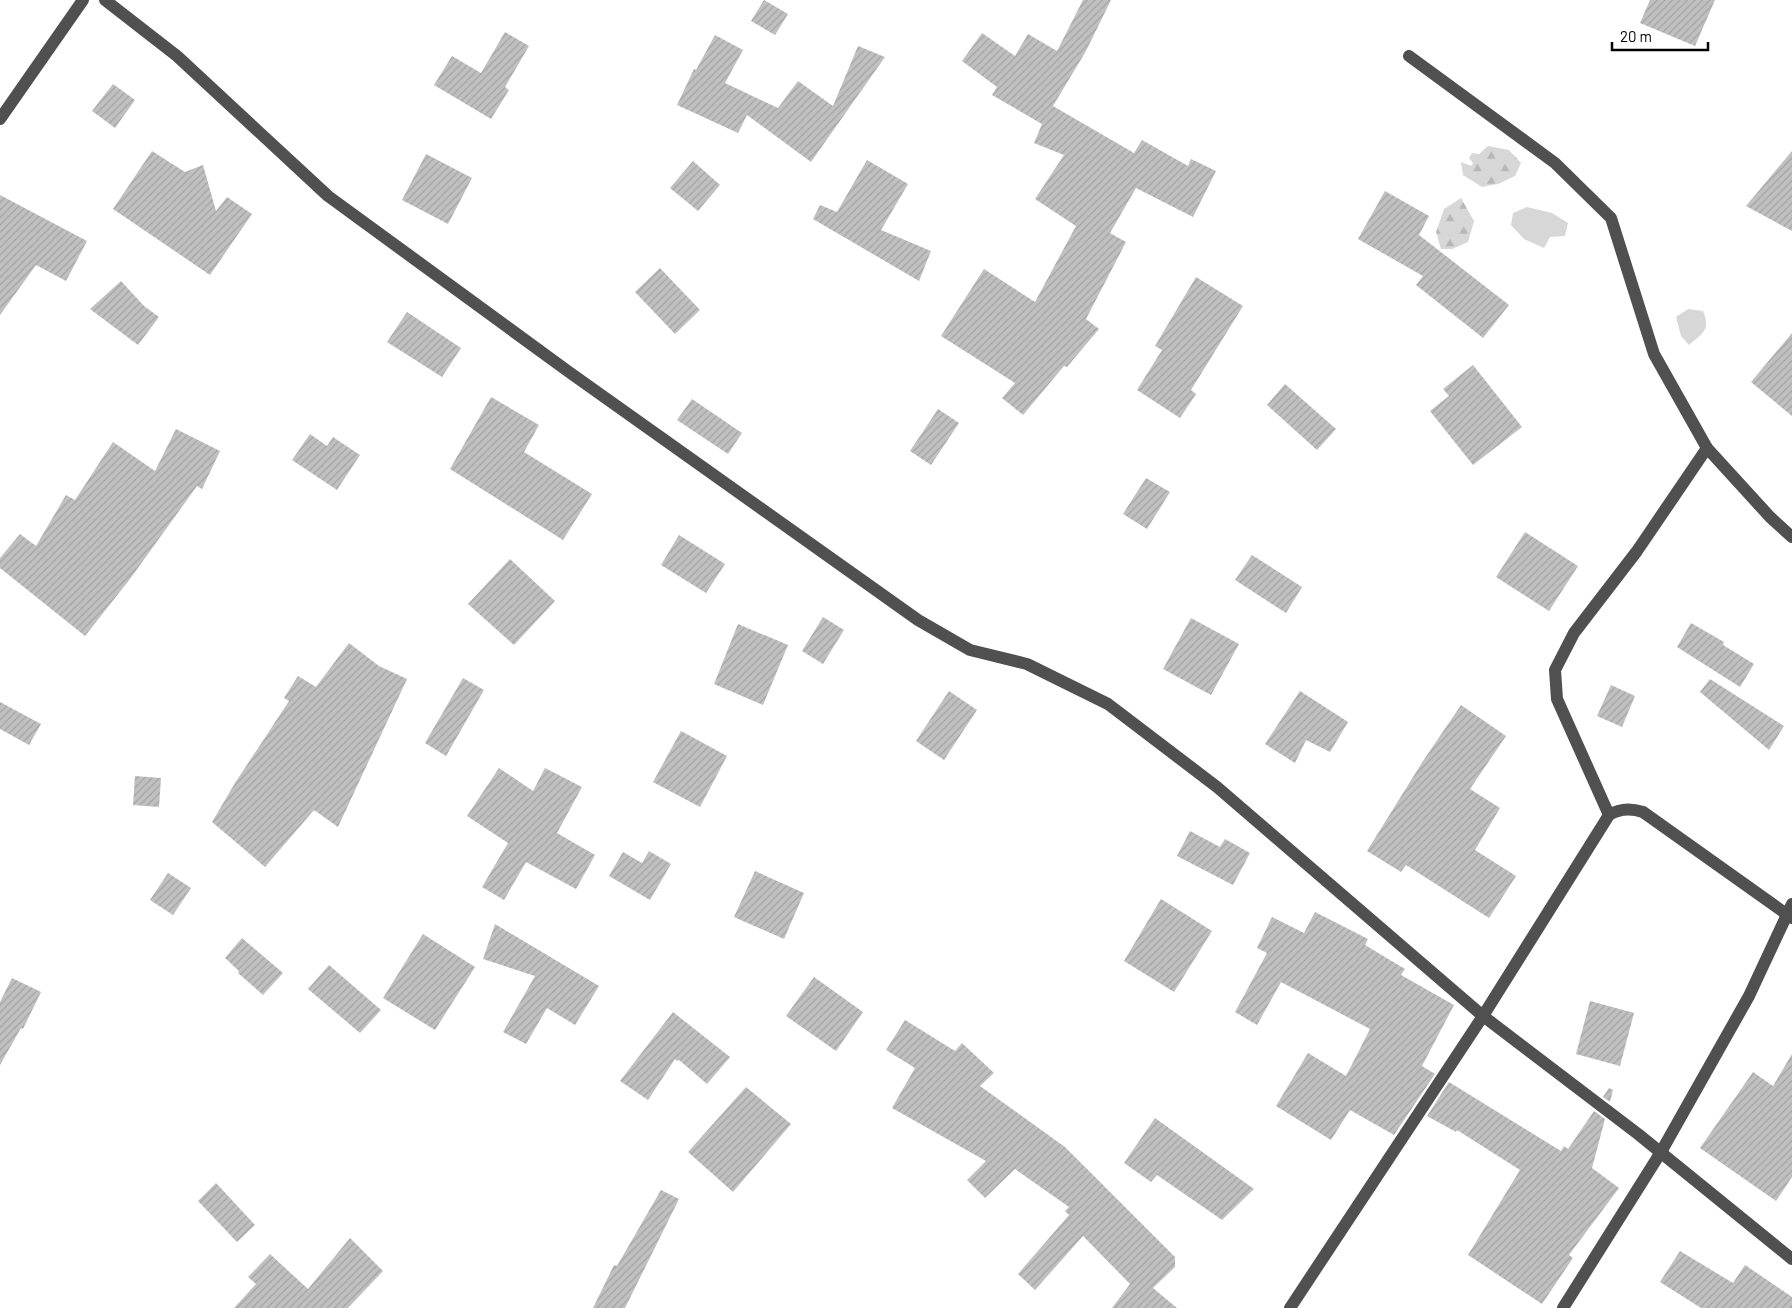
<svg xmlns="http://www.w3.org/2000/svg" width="1792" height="1308" font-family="Barlow,sans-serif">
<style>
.grass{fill:#d7d7d7}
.forest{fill:url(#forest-firs)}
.building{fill:url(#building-hatch)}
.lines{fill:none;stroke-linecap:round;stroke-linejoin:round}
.minor{stroke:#505050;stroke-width:12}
</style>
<defs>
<pattern id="forest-firs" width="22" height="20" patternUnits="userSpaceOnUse" patternTransform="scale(1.25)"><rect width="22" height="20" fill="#d7d7d7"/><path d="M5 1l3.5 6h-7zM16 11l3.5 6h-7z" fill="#b7b7b7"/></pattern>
<pattern id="building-hatch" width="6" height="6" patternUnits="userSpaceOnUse" patternTransform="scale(1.25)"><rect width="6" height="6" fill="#c0c0c0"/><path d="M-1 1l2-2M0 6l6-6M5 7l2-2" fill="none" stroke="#a3a3a3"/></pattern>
</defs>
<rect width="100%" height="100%" fill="#fff"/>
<g class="grass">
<path d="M1527,207l25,6 16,10 -3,13 -15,1 -6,11 -20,-9 -13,-14 2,-12z"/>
<path d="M1688,309l15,2c8,19 0,22 -14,34l-8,-9 -5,-19z"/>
</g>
<g class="forest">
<path d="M1488,146l21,4 12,13 -6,13 -17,8 -16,3 -19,-12 -2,-13 10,4 2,-3 -4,-5 3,-5 7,1z"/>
<path d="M1461,198l13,23 -6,21 -16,7h-11l-5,-17 8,-23z"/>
</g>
<g class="building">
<path d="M764,0l24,14 -13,21 -24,-14z"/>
<path d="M1083,0h28l-25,51 -33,55 81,47 8,-13 46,26 3,-7 25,12 -23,46 -57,-29 -26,45 16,9 -40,77 13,10 -32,38 -3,-1 -41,49 -21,-17 13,-15 -74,-47 43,-67 51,33 41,-76 -41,-27 29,-44 -30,-12 8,-19 -50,-29 5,-8 -35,-26 20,-28 33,23 13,-22 29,17z"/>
<path d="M1650,0h65l-20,46 -55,-23z"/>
<path d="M505,32l24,14 -24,41 4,3 -18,29 -57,-34 18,-29 29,17z"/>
<path d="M715,35l28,15 -18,33 53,25 20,-27 35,25 25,-60 27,11 -74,105 -64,-47 -9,18 -61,-28 17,-36 2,1z"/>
<path d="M113,84l22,16 -20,28 -23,-17z"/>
<path d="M152,151l33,21 18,-7 13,46 11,-14 25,17 -42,61 -97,-66z"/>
<path d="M1792,151v80l-46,-25z"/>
<path d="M426,154l46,24 -24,46 -46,-24z"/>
<path d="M867,160l41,24 -27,46 50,21 -12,30 -106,-62 7,-14 17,7z"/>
<path d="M693,161l27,24 -22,26 -28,-23z"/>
<path d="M1385,191l44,25 -10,19 90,70 -26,33 -67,-53 7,-9 -65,-37z"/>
<path d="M0,195l87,46 -21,40 -30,-16 -36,50z"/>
<path d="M660,268l40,42 -25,24 -40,-42z"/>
<path d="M1196,277l47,29 -52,84 5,4 -16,24 -43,-28 25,-40 -7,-4z"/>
<path d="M121,281l23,25 15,11 -21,28 -48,-36z"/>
<path d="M407,312l54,36 -19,29 -55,-35z"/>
<path d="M1792,333v83l-41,-34z"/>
<path d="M1473,365l49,62 -49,38 -43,-54 19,-15 -6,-7z"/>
<path d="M1285,384l51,45 -19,21 -50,-45z"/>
<path d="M491,397l48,28 -15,27 68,42 -29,46 -113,-71z"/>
<path d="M692,399l50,34 -14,21 -51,-34z"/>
<path d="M938,409l21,14 -28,42 -21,-14z"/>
<path d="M176,429l44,22 -18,38 -5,-3 -67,93 -45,57 -85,-68v-10l20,-24 16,12 30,-51 9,5 38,-58 42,29z"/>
<path d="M310,434l17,12 6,-9 27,18 -23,35 -45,-30z"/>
<path d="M1146,478l24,14 -23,37 -24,-15z"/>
<path d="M1525,532l53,34 -29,45 -53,-34z"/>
<path d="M679,535l46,29 -19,29 -45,-28z"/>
<path d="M1252,555l50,32 -16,26 -51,-33z"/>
<path d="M510,559l45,42 -41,44 -46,-41z"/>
<path d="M823,617l21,13 -21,34 -21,-13z"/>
<path d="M1191,618l48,26 -28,51 -48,-26z"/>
<path d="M1691,623l33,19 -1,3 31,19 -14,23 -63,-40z"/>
<path d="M738,624l50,21 -25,60 -49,-21z"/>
<path d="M349,643l30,23 28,13 -69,148 -24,-17 -49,57 -53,-45 23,-39 54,-82 -5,-3 14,-22 18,11z"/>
<path d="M463,678l21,12 -38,66 -21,-13z"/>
<path d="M1710,679l74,47 -15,24 -69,-58z"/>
<path d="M1611,685l24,11 -13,31 -25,-11z"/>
<path d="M949,691l28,19 -33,50 -28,-19z"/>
<path d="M1300,691l48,31 -18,30 -24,-12 -11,23 -30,-19z"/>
<path d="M0,702l41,22 -12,21 -29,-16z"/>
<path d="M1461,705l45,31 -36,53 30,19 -25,42 41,26 -27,42 -83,-53 -5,7 -34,-21 56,-90z"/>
<path d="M681,731l46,25 -27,51 -47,-25z"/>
<path d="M499,768l34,23 12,-23 37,19 -25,46 38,22 -19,34 -50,-27 -22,38 -22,-13 26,-44 -41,-27z"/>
<path d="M135,776l26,2 -2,29 -26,-2z"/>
<path d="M1190,831l30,16 5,-8 25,14 -17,32 -56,-29z"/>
<path d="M649,851l22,13 -21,36 -41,-24 14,-24 19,11z"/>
<path d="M755,871l49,22 -20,46 -50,-22z"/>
<path d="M168,873l23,15 -18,27 -23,-15z"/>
<path d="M1161,899l51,32 -38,61 -50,-31z"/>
<path d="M1315,912l53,27 -3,6 40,24 -4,6 53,30 -32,61 13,8 -41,61 -44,-25 -19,30 -55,-34 32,-53 38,23 24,-47 -89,-47 -24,43 -22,-13 32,-59 -10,-5 15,-31 32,16z"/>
<path d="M495,924l104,62 -24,39 -28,-17 -21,36 -23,-12 32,-56 -52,-17z"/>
<path d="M423,934l52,33 -40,63 -52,-32z"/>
<path d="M242,938l41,35 -20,22 -25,-22 1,-2 -14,-13z"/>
<path d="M329,965l52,45 -21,23 -52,-44z"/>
<path d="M814,977l49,35 -27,39 -50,-35z"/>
<path d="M12,978l29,14 -18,37 -2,-1 -21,37v-63z"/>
<path d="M1590,1001l44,12 -14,53 -44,-12z"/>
<path d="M673,1012l57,45 -23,27 -28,-24 -2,1 -2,-2 -27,41 -28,-19z"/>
<path d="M905,1020l50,31 7,-8 32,30 -14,13 85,61 110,110v10l-22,21 24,20h-65l18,-24 -47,-48 -48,54 -17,-16 51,-59 -4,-4 4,-4 -54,-38 -30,29 -18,-18 19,-19 -94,-53 23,-40 -29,-18z"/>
<path d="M1792,1054v123l-16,24 -76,-53 53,-76 20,14z"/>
<path d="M1449,1082l112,69 3,-5 4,3 26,-38 11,8 -13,49 27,20 -50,67 4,3 -31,46 -74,-49 52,-85 -63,-40 -1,2 -29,-16z"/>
<path d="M746,1087l45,37 -58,68 -45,-40z"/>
<path d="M1609,1088l4,2 -3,12 -7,-5z"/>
<path d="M1155,1118l99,71 -32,31 -65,-45 -6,7 -27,-19z"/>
<path d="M216,1183l39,42 -18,17 -39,-41z"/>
<path d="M661,1190l18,9 -54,109h-32l21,-43 3,1z"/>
<path d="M350,1238l33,33 -35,37h-114l22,-24 -8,-7 22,-23 38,35z"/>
<path d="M1680,1251l53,32 12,-18 47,32v11h-91l-41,-26z"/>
</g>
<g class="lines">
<g class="minor">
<path d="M105,0l72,56 151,140 241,176 349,248 52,30 57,14 81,40 109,83 266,229 155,118 154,125"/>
<path d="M1409,56l146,107 56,55 43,136 53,94 63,69 22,20"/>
<path d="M0,119l83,-119"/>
<path d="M1609,815l-52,-116 -2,-29 19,-37 63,-82 70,-103"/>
<path d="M1290,1308l193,-292 126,-201c11,-7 22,-7 34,-3l149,106"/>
<path d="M1563,1308l98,-156 88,-156 43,-92"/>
</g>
</g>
<path d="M1612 42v8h96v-8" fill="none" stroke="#000000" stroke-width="2.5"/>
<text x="1620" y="42" font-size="15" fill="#000000" stroke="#ffffff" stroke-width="4" paint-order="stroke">20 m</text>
</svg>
